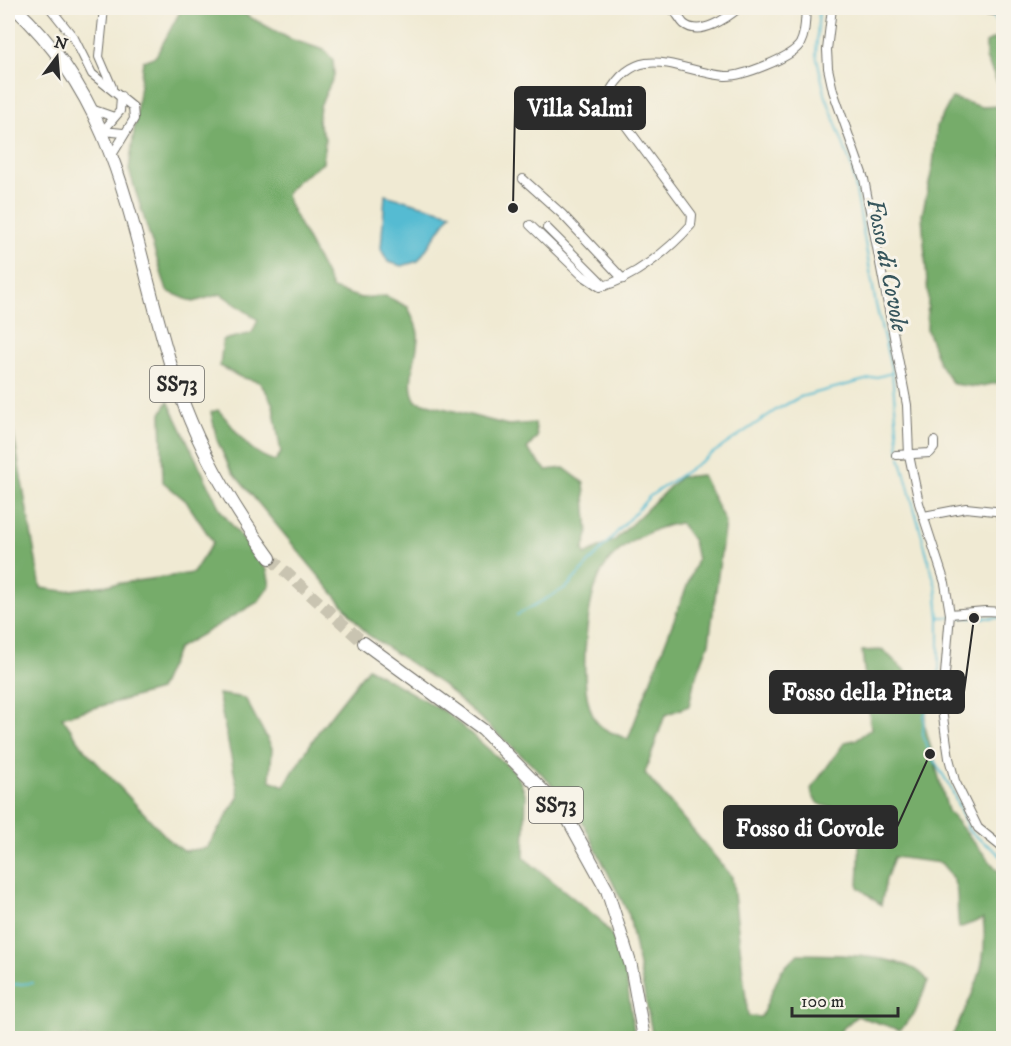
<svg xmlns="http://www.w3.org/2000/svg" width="1011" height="1046" font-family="'IM FELL DW Pica',serif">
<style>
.forest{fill:#76ac6a;stroke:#506c4a;stroke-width:1.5;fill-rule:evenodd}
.water{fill:#54bbd2;stroke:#40737e;stroke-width:1.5}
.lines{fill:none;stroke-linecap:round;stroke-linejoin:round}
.stream{stroke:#54bbd2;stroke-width:2}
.primary-tunnel{stroke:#c9c4b1;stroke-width:12;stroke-dasharray:12 6;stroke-linecap:butt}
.street-casing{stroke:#706e66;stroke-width:10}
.primary-casing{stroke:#706e66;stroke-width:14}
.street{stroke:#fff;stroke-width:8}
.primary{stroke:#fff;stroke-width:12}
.labels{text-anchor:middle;stroke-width:6;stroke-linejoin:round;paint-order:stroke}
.shield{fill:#f7f3e8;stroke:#686764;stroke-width:1.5}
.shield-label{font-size:21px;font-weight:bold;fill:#2b2b2b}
.water-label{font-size:24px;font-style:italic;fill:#37565d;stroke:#f7f3e8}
.leader{fill:none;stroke:#2b2b2b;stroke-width:2}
.callout-dot{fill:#2b2b2b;stroke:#f7f3e8;stroke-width:2}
.callout{fill:#2b2b2b;stroke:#2b2b2b;stroke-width:2}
.callout-label{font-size:24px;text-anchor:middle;font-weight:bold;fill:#fff}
</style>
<rect width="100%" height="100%" fill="#f7f3e8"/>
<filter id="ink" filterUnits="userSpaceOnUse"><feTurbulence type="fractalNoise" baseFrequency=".0167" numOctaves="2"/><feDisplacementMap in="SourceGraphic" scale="12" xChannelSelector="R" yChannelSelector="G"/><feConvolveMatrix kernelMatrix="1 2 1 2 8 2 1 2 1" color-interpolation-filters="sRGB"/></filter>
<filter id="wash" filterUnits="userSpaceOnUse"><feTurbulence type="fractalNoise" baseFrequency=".008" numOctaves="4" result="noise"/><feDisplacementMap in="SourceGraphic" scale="24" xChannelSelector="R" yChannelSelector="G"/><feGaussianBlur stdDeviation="1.35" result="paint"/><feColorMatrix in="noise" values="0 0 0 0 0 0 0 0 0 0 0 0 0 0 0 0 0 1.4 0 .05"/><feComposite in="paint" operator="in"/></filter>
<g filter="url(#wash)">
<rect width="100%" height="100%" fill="#f0ead3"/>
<g class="forest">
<path d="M182,8h51l57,31 34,11 9,10 1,16 -14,30 -2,16 7,16 -2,25 -26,18 -11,13 3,10 44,85 28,9 25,-2 22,11c4,9 9,18 10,27 1,22 -14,48 -2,67l92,24 27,-2 2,14 -10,12 19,21 18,-2 20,15 4,52 -5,15 2,5 30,-15 65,-63 22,-2 23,47 -16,121 -15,39 -5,24 -24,9 -20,58 87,104 16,139 13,1 20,-46 17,-17c31,1 111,-2 130,27l-13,32 -15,17 -43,-14 -16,14 -2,8h-186l-24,-123 -50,-100 -39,-43 -97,-87 -76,-51 -137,-165 -13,-29 -6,-28 7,-2c21,21 26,41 57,51l6,-8 -8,-48 -6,-12 -8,-11 -19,-5 -20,-11 3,-26 29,-7 6,-13 -37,-26 -28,8 -26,-11 -38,-121 14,-109 13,-5zM680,523l13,18 4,19 -69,179c-10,-4 -25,-8 -32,-18 -19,-28 -11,-114 3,-144 12,-29 53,-50 81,-54z"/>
<path d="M1003,34v348l-27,5 -23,-3 -14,-21 -12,-33 1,-34 -6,-81 11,-50 4,-39 15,-28 30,9 19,-1 -2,-20 -13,-28v-15z"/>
<path d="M168,401l53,110 46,59 3,15 -12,17 -80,46 -19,42 -97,27 23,33 86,92 13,9 23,-3 32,-52 -21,-102 27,4 27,50 -2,32 14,6 36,-57 48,-61 79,45 70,61 9,22 -2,62 75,61 23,30 13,89h-627v-634l33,184 23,3 129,-18 20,-31 -27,-41 -23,-19 -2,-68z"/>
<path d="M883,650l36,34 10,13 -5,26 24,88 55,66v161h-52c20,-40 39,-72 32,-119l-24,9c-5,-32 6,-38 -18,-65l-47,-6 -8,22 -5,26 -23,-18c1,-29 6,-56 -12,-79 -15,0 -33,0 -35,-19l34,-47 10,-2 16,-11 -9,-78z"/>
</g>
<path class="water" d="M385,195l66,18 -33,48 -16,5 -14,-4 -7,-13z"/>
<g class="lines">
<g class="stream">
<path d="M819,8l-3,46 9,40 27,74 24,137 16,67 7,80"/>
<path d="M991,14l13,16"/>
<path d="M900,457l36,130 3,30v58l-5,19 -10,22 -1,19 7,19 21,34 18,43 29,22 6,7"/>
<path d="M517,615l50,-28 83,-91 126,-86 24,-13 92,-24"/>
<path d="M939,617l65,1"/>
<path d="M8,985l24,-2"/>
</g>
</g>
</g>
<g filter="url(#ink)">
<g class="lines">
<path class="primary-tunnel" d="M270,558l94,85"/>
<g class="street-casing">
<g id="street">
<path d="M50,8l24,30 18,36 41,33 1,12 -22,36"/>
<path d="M104,8l-5,49 13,30"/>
<path d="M669,8c9,4 9,10 15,16 16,13 43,-6 55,-16"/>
<path d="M832,8l-5,42 1,18 5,23 31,88 43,226 2,50 10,48 26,80 5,31 -8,96 7,48 6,23 23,47 26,21"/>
<path d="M971,8l23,3 10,-2"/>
<path d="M121,96l-1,15 -17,20 20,2"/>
<path d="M94,110l20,7"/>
<path d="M523,179l39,35 61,65"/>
<path d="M530,225l52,50 18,12c33,-8 69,-37 91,-62l1,-10 -80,-108 -3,-14c30,-54 71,-21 116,-17 16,1 66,-18 75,-32 6,-11 5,-25 6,-36"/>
<path d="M547,228l58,58"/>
<path d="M896,455l34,-2 4,-5v-7"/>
<path d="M999,512l5,12"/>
<path d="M924,516l42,-8 38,4"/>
<path d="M950,614l35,-3 19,1"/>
</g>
</g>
<g class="primary-casing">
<g id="primary">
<path d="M15,8c114,105 117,245 164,383 21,61 53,115 91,167"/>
<path d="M364,643l119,87 81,82 43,78 24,76 13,72"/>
</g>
</g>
<use href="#street" class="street"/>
<use href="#primary" class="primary"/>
</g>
</g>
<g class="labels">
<g class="shield">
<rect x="150" y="366" width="54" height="36" rx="4.5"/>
<rect x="529" y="787" width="54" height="36" rx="4.5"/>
</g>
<g class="shield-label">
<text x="177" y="391">SS73</text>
<text x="556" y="812">SS73</text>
</g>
<g class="water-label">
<text transform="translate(888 265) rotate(79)" y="8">Fosso di Covole</text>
</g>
</g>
<path class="leader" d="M513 208L515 108M974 618L964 692M930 754L897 827"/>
<g class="callout-dot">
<circle cx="513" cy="208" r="6"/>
<circle cx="974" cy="618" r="6"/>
<circle cx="930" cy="754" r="6"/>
</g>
<g class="callout">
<rect x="515" y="87" width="130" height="42" rx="6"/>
<rect x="770" y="671" width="194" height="42" rx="6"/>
<rect x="724" y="806" width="173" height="42" rx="6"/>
</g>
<g class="callout-label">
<text x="580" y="116">Villa Salmi</text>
<text x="867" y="700">Fosso della Pineta</text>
<text x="810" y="836">Fosso di Covole</text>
</g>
<rect width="1011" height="1046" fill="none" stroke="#f7f3e8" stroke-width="30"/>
<g transform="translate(57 57) rotate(16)" stroke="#f7f3e8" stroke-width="4.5" paint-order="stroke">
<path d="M0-4.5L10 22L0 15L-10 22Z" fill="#2b2b2b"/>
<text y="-9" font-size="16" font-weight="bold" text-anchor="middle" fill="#2b2b2b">N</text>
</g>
<path d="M792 1007v9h106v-9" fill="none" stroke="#2b2b2b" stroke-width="3"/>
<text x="801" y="1007" font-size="18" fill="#2b2b2b" stroke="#f7f3e8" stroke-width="4.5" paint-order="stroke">100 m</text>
</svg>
